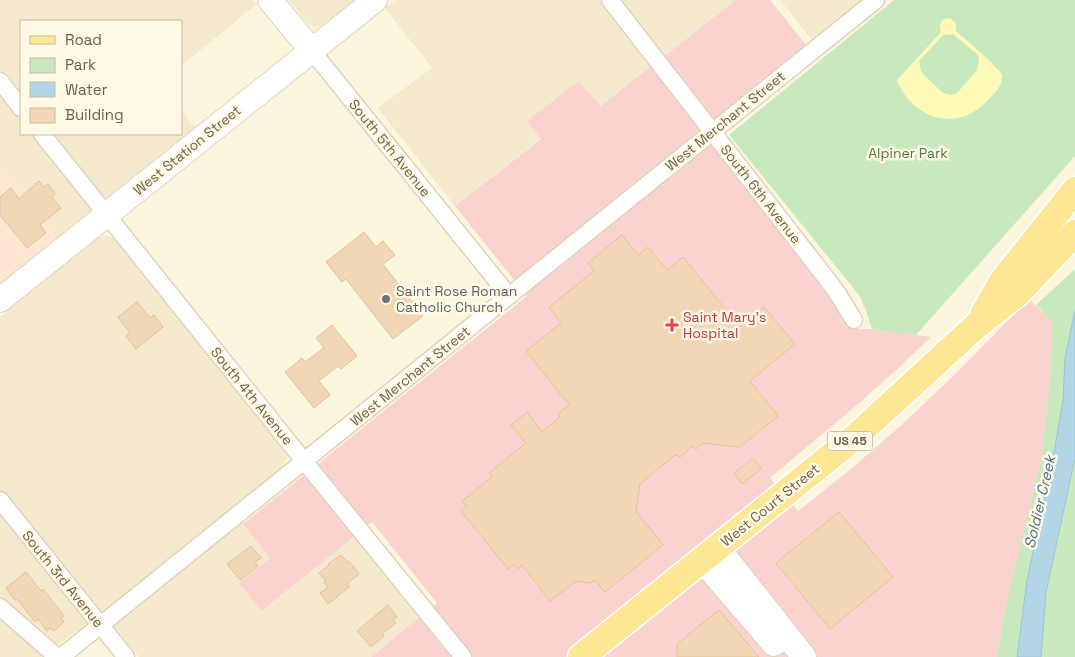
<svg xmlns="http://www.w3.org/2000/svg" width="1075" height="657" font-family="'Space Grotesk',sans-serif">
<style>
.residential{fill:#f4e8cd}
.commercial{fill:#fde6d2}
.medical{fill:#fad3d1}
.green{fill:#c8e9bd}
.sand{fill:#fdf9b8;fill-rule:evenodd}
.water{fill:#b3d6e6;stroke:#99c4d7}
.building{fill:#f2d7b6;stroke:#e5c196}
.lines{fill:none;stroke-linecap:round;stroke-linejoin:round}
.street-casing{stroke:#e0d2bb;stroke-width:19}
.secondary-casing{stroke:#e2d2b6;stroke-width:26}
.primary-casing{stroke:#fff;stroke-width:29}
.street{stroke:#fff;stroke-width:16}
.secondary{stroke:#fff;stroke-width:24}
.primary{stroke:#fde795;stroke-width:26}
.worship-dot{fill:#6b7280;stroke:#fff9e5;stroke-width:2}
.health-dot{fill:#e0444e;stroke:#fff9e5;stroke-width:2}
.labels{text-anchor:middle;stroke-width:5;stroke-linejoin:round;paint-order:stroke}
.shield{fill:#fff9e5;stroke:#9c8c76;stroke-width:1}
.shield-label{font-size:12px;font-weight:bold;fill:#725d46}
.street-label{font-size:14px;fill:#725d46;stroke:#fff9e5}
.park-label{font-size:14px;fill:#497e40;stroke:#fff9e5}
.worship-label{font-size:14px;fill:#5b616d;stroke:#fff9e5;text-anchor:start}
.health-label{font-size:14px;fill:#be3a42;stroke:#fff9e5;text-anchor:start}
.water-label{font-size:15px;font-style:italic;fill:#42758e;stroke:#fff9e5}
</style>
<rect width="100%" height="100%" fill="#fcf6de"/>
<g class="residential">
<path d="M0,0h253l4,4 -76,62v-45h-160v113h160v-23l14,16 -138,111 -57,-70z"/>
<path d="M289,0h67l-29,24 -12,3 -8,-4z"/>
<path d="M395,0h341l-137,106 -20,-25 -51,40 13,17 -86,68 -77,-98 54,-40 -47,-60z"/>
<path d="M780,0h83l-50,41z"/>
<path d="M107,236l6,2 170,211 4,7 -3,8 -6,6 -47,39 39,49 -30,25 23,28 91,-75 66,81 -49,40h-232l-37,-45 -60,45h-42v-340l99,-80z"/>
</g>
<path class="commercial" d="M0,168l57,70 -57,46z"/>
<path class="medical" d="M736,0h34l37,46 -107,85 137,168 17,30h18l59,8 -37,35 -35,31 -89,75 28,33 53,-42 56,-49 47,-45 75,-76 23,23 -2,56 -9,83 -37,152 -7,44h-626l66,-54 -65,-81 -110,89 -23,-28 31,-25 -27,-34 284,-228 -72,-90 86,-67 -14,-18 52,-40 21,25z"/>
<g class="green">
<path d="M894,0h181v156l-159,179 -44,-6 -7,-21 -6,-13 -130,-160z"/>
<path d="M1075,269v41l-10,48 -2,42 -11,64 -25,116 -10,77h-20l7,-44 37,-152 9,-83 2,-56 -16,-17z"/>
<path d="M1075,458v199h-34l5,-65z"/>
</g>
<path class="sand" d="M950,18l6,5v8l32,28 14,15c1,10 -5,17 -12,24 -7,8 -17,16 -28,19 -29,8 -55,-11 -65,-37l44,-48c-3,-8 0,-14 9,-14zM944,34l5,1 4,-1 25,21 1,3 -2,12 -20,23 -6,2 -8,-2 -20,-19 -2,-3 -2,-10z"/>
<path class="water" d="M1075,310v148l-29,134 -5,65h-24l10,-77 25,-116 11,-64 2,-42z"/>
<g class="building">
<path d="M39,181l5,6 4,-3 7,10 -3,3 9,11 -21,17 6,8 -19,15 -27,-33v-18l11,-9 8,11z"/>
<path d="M364,232l12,15 7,-6 12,14 -12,9 40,52 -30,23 -47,-60 -4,3 -16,-20z"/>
<path d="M622,235l16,20 10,-8 19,23 16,-13 57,70 24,-20 31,37 -45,37 28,35 -38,31 -37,-4 -7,6 -3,-3 -13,11 -5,-2 -35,29 -4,27 27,34 -58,47 -10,-12 -5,3 -14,-2 -26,20 -28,-36 -4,4 -4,-5 -6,5 -47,-58 6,-4 -5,-6 30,-24 -3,-4 37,-30 -15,-18 16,-13 15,20 18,-15 -2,-3 11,-9 -43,-54 35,-28 -12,-16 45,-36 -6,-8z"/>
<path d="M137,302l13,16 4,-3 9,12 -27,22 -10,-13 4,-3 -12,-16z"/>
<path d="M332,325l25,31 -16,13 -3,-3 -19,15 11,14 -16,13 -29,-36 17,-14 3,4 19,-14 -8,-10z"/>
<path d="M753,458l8,11 -19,15 -8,-11z"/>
<path d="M839,512l54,65 -63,52 -54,-66z"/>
<path d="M251,546l10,12 -6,4 3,4 -18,14 -13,-16z"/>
<path d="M341,555l6,7 2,-1 10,13 -12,10 2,3 -21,17 -8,-11 8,-5 -4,-6 2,-1 -7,-8 10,-8 -1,-1z"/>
<path d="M26,572l15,19 2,-2 21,27 -3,2 3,4 -10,9 -3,-3 -4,3 -9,-12 -3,3 -18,-23 -2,1 -9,-12z"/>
<path d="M388,605l9,12 -4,3 3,3 -14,11 2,2 -13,11 -14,-16z"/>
<path d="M719,610l40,47h-82v-13z"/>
</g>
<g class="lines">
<g class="street-casing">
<g id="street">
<path d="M610,0l220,283 8,11 16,26"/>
<path d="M312,51l197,245"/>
<path d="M0,81l21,27"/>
<path d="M42,134l262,327 159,196"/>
<path d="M0,500l126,157"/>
<path d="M0,607l57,50"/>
<path d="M61,657l815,-657"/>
</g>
</g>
<g class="secondary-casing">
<g id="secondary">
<path d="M270,0l42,51"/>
<path d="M0,300l375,-300"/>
<path d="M717,547l87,110"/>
<path d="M702,560l72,84"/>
</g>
</g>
<g class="primary-casing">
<g id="primary">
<path d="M984,313l19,-33 72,-90"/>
<path d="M581,657l274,-220 121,-111 42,-33 57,-60"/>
</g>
</g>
<use href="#street" class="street"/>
<use href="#secondary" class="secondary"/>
<use href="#primary" class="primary"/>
</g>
<circle class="worship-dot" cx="386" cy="299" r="5"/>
<path class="health-dot" d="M669.5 317.5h5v5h5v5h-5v5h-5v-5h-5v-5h5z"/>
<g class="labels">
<rect class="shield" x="827.5" y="431.5" width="45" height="19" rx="4"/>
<g class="shield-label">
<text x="850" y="445">US 45</text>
</g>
<g class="street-label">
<text transform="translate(725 121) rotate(-39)" y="5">West Merchant Street</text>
<text transform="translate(390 148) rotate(51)" y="5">South 5th Avenue</text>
<text transform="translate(187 150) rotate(-39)" y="5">West Station Street</text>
<text transform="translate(761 194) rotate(52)" y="5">South 6th Avenue</text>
<text transform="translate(410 376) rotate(-39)" y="5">West Merchant Street</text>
<text transform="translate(252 396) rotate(51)" y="5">South 4th Avenue</text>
<text transform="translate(770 505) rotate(-39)" y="5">West Court Street</text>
<text transform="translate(63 579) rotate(51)" y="5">South 3rd Avenue</text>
</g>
<g class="park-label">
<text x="908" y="158">Alpiner Park</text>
</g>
<g class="worship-label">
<text x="396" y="296">Saint Rose Roman<tspan x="396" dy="16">Catholic Church</tspan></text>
</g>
<g class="health-label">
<text x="683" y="322">Saint Mary's<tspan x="683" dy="16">Hospital</tspan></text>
</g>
<g class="water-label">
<text transform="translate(1040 502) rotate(-77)" y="5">Soldier Creek</text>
</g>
</g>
<rect x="20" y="20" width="162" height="115" fill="#fff9e5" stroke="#c7bba5"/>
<rect x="30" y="36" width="25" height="8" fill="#fde795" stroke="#c7bba5"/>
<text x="65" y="45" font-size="15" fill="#725d46">Road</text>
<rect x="30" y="58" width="25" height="15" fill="#c8e9bd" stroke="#c7bba5"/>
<text x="65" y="70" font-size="15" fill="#725d46">Park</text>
<rect x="30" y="82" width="25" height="15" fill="#b3d6e6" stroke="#c7bba5"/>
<text x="65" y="95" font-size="15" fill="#725d46">Water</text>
<rect x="30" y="108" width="25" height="15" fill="#f2d7b6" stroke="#c7bba5"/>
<text x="65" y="120" font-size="15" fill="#725d46">Building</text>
</svg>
